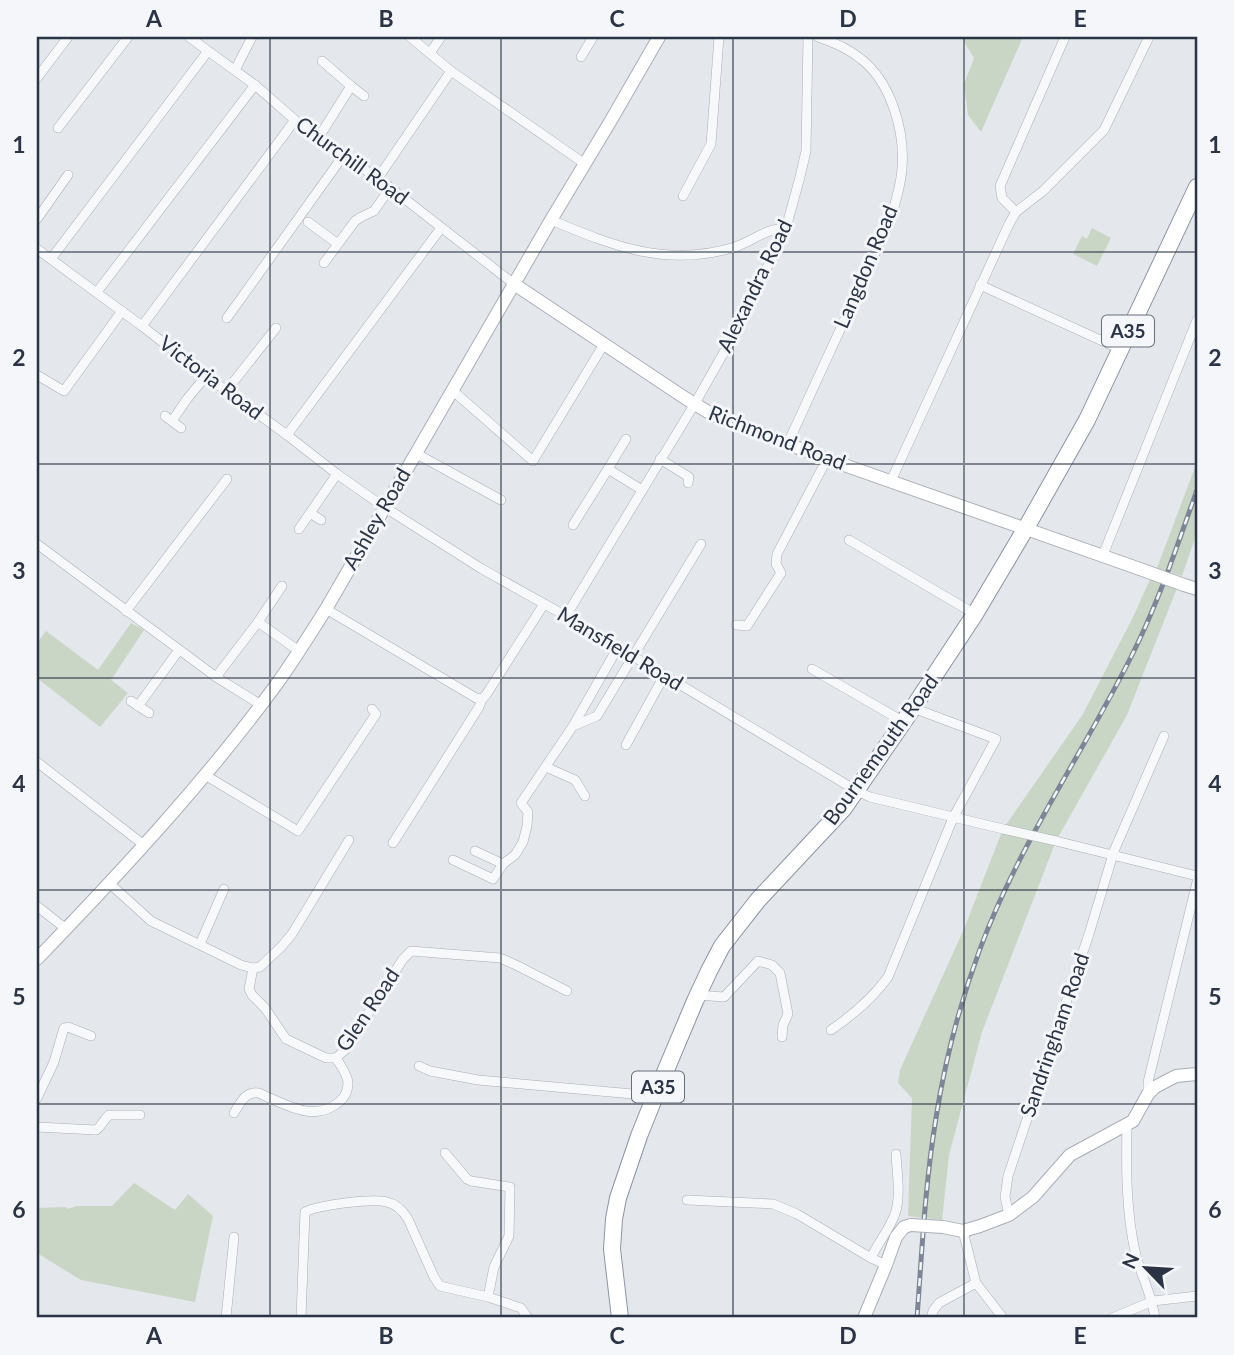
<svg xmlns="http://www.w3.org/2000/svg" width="1234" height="1355" font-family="Lato,sans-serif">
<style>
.green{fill:#c9d6c5}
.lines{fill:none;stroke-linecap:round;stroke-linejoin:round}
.street-casing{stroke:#a9aeb7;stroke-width:10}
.secondary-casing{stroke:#a9aeb7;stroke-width:14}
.highway-casing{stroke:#8b94a3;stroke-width:18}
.street{stroke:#f7f8fa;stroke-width:9}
.secondary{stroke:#fff;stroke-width:12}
.highway{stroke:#fff;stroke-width:16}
.rail-casing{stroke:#7d8696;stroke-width:5}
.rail{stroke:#f4f6f9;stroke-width:2.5;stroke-dasharray:8;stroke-linecap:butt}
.street-bridge-casing{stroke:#a9aeb7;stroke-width:10;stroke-linecap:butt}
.secondary-bridge-casing{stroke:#a9aeb7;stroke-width:14;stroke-linecap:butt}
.street-bridge{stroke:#f7f8fa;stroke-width:9}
.secondary-bridge{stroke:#fff;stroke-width:12}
.grid{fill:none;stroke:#2b3445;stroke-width:2;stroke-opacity:0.55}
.labels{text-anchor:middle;stroke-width:6;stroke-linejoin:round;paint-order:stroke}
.shield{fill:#f4f6f9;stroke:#676e7b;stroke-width:2}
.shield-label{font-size:19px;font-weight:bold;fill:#2b3445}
.street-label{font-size:21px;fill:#2b3445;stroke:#f4f6f9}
.neatline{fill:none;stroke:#2b3445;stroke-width:2.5}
.grid-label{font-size:23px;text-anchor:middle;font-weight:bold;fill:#2b3445}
</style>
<rect width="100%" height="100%" fill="#e4e7ec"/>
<g class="green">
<path d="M961,37h62l-42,95 -13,-17 -4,-31 10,-26z"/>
<path d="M1092,228l19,10 -14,28 -24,-12 9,-18 5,3z"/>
<path d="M1197,462v70l-15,44 -25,-8z"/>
<path d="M1153,573l26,10 -52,132 -71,126 -74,191 -33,123 -7,65 -34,-4 4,-118 -14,-15 2,-13 64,-141 39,-100 80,-115 49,-95z"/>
<path d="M131,623l13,7 -33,50 17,13 -28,34 -63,-49v-35l9,-12 52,39z"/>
<path d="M134,1183l41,27 13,-16 25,22 -18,86 -114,-22 -44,-27v-45l29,-1 2,2 9,-3h35z"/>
</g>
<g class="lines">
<g class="street-casing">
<g id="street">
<path d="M189,37l66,48 40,35 48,36 35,22 136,106"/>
<path d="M410,37l41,34 134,93"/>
<path d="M430,53l11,-16"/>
<path d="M581,57l12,-20"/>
<path d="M235,70l17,-33"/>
<path d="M37,78l31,-41"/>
<path d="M351,86l13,10"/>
<path d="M58,128l70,-91"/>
<path d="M319,137l32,-51 -29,-25"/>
<path d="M378,178l73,-107"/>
<path d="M683,196l28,-52 8,-107"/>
<path d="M1016,212l-14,-14 -2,-12 65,-149"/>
<path d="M37,219l31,-44"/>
<path d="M551,220c62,26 116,48 184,27 12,-4 23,-12 35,-16 5,-2 11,-2 16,-3"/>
<path d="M308,222l30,22"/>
<path d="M37,249l105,77 64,50 81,59 50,39 47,33 98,62 84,47 291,175 13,6 133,32"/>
<path d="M51,259l157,-208"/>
<path d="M324,263l31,-42 6,-4 13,-6 16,-23"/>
<path d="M980,285l140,64"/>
<path d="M97,292l158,-207"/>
<path d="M227,318l116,-162"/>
<path d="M142,326l153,-206"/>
<path d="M37,375l27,16 58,-80"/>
<path d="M227,390l49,-62"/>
<path d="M452,390l81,71 71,-117"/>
<path d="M165,416l16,12"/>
<path d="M172,421l15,-22 19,-23"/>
<path d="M287,435l154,-207"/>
<path d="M788,443l102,-222c5,-18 11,-35 12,-53 3,-37 -11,-86 -41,-109 -12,-10 -28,-17 -43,-22"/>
<path d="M415,453l86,47"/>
<path d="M660,459l29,18 -1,6"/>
<path d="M608,469l18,-30"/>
<path d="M891,481l118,-257 7,-12 27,-21 61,-61 45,-93"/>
<path d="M310,513l11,7"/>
<path d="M573,525l35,-56 34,21"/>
<path d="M299,529l38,-55"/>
<path d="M849,540l126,74"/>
<path d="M37,544l179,133 45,28"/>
<path d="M1103,555l94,-235"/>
<path d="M326,609l150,89 6,1"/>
<path d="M126,611l101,-132"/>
<path d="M566,616l128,-211 46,-81 46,-96 14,-51 6,-26 2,-114"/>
<path d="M258,622l41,29"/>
<path d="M736,625l11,1 34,-53 -5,-9 1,-10 50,-95"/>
<path d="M812,669l92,53"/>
<path d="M216,677l42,-55 24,-36"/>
<path d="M131,701l18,12"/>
<path d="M138,706l41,-56"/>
<path d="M573,726l24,-10 104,-172"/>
<path d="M626,745l38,-69"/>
<path d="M37,762l107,83"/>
<path d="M546,767l29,13 10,16"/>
<path d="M205,775l93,56 78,-117 -4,-5"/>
<path d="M1056,841l141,35"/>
<path d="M393,843l86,-136 3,-8 4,-4 58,-91"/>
<path d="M453,860l40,19 10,-15 -28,-13"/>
<path d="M503,864l12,-9 8,-13 4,-16 1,-14 -7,-9 52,-77 45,-79"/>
<path d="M109,883l42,38 90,44 12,3 7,-1 22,-21 10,-12 57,-94"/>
<path d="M37,906l29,23"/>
<path d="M200,944l24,-55"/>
<path d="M253,968l-4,21 3,6 13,13 21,31 40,19h10l9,-8 58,-91 8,-8 89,7 16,7 51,26"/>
<path d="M697,995l27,2 34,-36 14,4 8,8 8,41 -5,11 -1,12"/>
<path d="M831,1030c22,-15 41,-31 57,-53l65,-159 43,-79 -83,-31"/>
<path d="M419,1066l11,5 48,9 177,16"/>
<path d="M1148,1094v-12l9,-37 40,-163"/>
<path d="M37,1098l17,-36 10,-34 4,-1 23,9"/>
<path d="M234,1113c7,-11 11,-22 25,-20 13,6 33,16 47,18 17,3 42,-7 42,-28 0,-8 -8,-18 -12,-25"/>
<path d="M1127,1125c-1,40 -1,86 8,126 5,23 17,43 20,67"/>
<path d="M37,1127l59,3c6,-4 7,-10 13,-15h31"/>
<path d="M445,1153l22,26 4,2 39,6 -1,49 -15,31 -6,30"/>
<path d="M687,1200l86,4 24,10 74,44 15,7"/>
<path d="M1009,1215l-4,-18 3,-21 81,-242 25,-83 50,-115"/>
<path d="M963,1231l13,52 27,35"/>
<path d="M871,1258c7,-15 18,-28 24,-44 6,-17 2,-41 1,-60"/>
<path d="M226,1318l8,-81"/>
<path d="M301,1318l4,-106c14,-7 67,-14 82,-10 10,2 16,9 21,17l26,58 6,9 48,11 33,11 7,10"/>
<path d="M931,1318l2,-7 6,-8 37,-20"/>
<path d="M1112,1318l41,-17 44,-5"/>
</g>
</g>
<g class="secondary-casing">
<g id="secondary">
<path d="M514,284l171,114 28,17 114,44 313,110"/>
<path d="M1184,585l13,4"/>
<path d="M37,959c84,-87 167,-176 239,-274 18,-25 34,-51 50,-76l225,-389 59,-98 49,-85"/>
<path d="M943,1227l20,4 17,-5 29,-11 24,-18 37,-42 63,-34 15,-27 7,-7 21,-11 21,-2"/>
<path d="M864,1318l22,-53 10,-28 8,-10 7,-2"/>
</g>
</g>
<g class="highway-casing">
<path id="highway" d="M620,1318l-8,-69 2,-30 4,-21 21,-62 16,-40 40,-95 14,-30 13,-25 36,-46 86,-92 69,-100 62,-94 51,-86 61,-108 110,-233"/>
</g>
<use href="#street" class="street"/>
<use href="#secondary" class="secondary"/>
<use href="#highway" class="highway"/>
<g class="rail-casing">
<path id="rail" d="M917,1318c5,-67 8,-134 19,-200 9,-58 24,-115 44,-169 38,-103 102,-194 151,-292 27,-53 46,-111 66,-167"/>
</g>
<use href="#rail" class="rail"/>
<g class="street-bridge-casing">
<path id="street-bridge" d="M1003,829l53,12"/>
</g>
<g class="secondary-bridge-casing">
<g id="secondary-bridge">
<path d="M1140,569l44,16"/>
<path d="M911,1225l32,2"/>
</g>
</g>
<use href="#street-bridge" class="street-bridge"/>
<use href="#secondary-bridge" class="secondary-bridge"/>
</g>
<path class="grid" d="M270,37v1281M501,37v1281M733,37v1281M964,37v1281M37,252h1160M37,464h1160M37,678h1160M37,890h1160M37,1104h1160"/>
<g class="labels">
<g class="shield">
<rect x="1102" y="315.5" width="52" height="31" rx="5"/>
<rect x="632" y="1071.5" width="52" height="31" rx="5"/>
</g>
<g class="shield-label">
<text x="1128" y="338">A35</text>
<text x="658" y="1094">A35</text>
</g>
<g class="street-label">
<text transform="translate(352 161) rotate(36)" y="7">Churchill Road</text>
<text transform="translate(866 267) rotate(-67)" y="7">Langdon Road</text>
<text transform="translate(755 286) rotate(-64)" y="7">Alexandra Road</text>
<text transform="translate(211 378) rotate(37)" y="7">Victoria Road</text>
<text transform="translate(777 438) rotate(21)" y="7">Richmond Road</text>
<text transform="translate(377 519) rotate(-60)" y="7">Ashley Road</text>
<text transform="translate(620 649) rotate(31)" y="7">Mansfield Road</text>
<text transform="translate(881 750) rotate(-54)" y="7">Bournemouth Road</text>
<text transform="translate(368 1010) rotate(-56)" y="7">Glen Road</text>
<text transform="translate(1055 1035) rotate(-71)" y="7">Sandringham Road</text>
</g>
</g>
<rect width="1234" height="1355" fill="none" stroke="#f4f6f9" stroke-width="77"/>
<g transform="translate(1146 1268) rotate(295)" stroke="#f4f6f9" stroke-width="5" paint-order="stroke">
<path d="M0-5L12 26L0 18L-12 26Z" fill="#2b3445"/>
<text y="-10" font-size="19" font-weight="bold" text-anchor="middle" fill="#2b3445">N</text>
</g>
<rect x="38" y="38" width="1158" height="1278" class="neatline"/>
<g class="grid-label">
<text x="154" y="27">A</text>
<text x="386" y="27">B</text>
<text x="617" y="27">C</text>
<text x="848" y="27">D</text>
<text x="1080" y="27">E</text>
<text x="19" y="153">1</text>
<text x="1215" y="153">1</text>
<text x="19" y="366">2</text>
<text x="1215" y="366">2</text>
<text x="19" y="579">3</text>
<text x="1215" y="579">3</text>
<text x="19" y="792">4</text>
<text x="1215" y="792">4</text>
<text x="19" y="1005">5</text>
<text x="1215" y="1005">5</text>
<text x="19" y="1218">6</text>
<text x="1215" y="1218">6</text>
<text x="154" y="1344">A</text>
<text x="386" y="1344">B</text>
<text x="617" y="1344">C</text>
<text x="848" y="1344">D</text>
<text x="1080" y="1344">E</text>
</g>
</svg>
